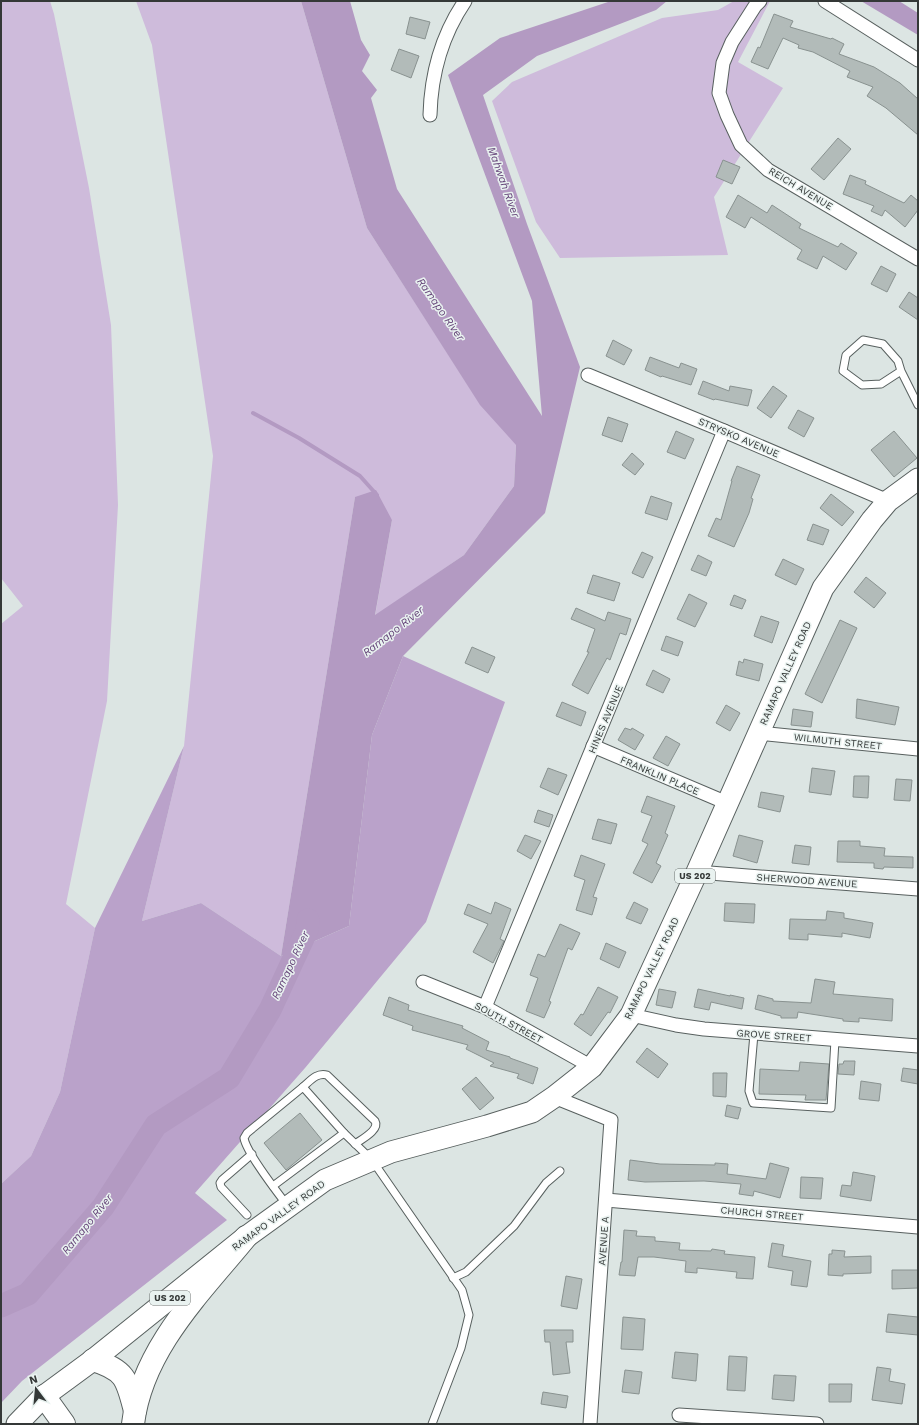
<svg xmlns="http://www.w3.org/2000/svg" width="919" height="1425" font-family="'Work Sans',sans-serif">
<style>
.green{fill:#cebbdb}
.forest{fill:#baa2ca}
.water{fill:#b39ac2}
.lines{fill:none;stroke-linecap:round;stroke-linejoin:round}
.stream{stroke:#b39ac2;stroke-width:4}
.river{stroke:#b39ac2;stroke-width:23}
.building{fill:#b2bbb9;stroke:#899290}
.service-casing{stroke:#58605f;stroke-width:9}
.minor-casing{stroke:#58605f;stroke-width:15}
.primary-casing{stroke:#58605f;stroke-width:23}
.trunk-casing{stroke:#58605f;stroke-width:24}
.service{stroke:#fff;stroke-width:7}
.minor{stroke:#fff;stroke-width:13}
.primary{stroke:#fff;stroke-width:21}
.trunk{stroke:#fff;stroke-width:22}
.labels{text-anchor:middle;stroke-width:3;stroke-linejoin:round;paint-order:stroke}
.shield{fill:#e9f2f0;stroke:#6a706e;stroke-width:1}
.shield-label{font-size:9px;font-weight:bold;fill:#343837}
.street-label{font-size:10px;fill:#343837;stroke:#e9f2f0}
.water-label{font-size:11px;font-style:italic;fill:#634277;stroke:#e9f2f0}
</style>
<rect width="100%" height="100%" fill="#dce5e3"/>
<g class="green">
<path d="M1,1h49l4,13 35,174 22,137 7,180 -11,196 -41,203 29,24 -35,164 -29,64 -30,28v-560l22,-18 -22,-28z"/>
<path d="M136,1h165l66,227 113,176 36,40 -2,42 -50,69 -89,61 17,-96 -37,-23 -74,459 -80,-53 -59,18 42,-175 29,-290 -61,-411z"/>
<path d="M734,1h36l-32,61 45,26 -69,109 14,58 -168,3 -24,-36 -44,-121 20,-19 150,-64 56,-8z"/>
</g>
<path class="forest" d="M403,656l102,46 -79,220 -121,146 -110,125 32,27 -205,161 -21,22v-219l30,-28 29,-64 35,-164 89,-182 -42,175 59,-18 80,53 68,-30 23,-191z"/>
<g class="water">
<path d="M301,1h49l11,39 9,15 -8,16 15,19 -6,8 26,91 145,227 -10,-115 -84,-226 52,-37 111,-37h56l-11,9 -119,46 -54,39 44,129 53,143 -35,146 -142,143 -31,79 -23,191 -68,30 74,-459 21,-7 16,30 -17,95 89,-60 50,-69 2,-41 -36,-40 -113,-177z"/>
<path d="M861,1h38l19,12v22z"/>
</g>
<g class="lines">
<path class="stream" d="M253,413l46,25 61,38 17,19"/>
<path class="river" d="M1,1306l27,-12 75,-87 53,-82 73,-47 41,-68 37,-80 1,-10"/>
</g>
<g class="building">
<path d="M774,14l19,7 -3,6 41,12 1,-1 12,6 -5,10 35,13 26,16 18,16v36l-32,-27 -19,-12 6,-9 -26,-10 3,-6 -37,-19 -15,-4 1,-3 -16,-7 -15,31 -17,-7 7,-15 2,1z"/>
<path d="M410,17l20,5 -5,17 -19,-5z"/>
<path d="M399,49l20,7 -8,22 -20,-8z"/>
<path d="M838,138l13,11 -27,31 -13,-11z"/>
<path d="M723,160l17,7 -8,17 -16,-7z"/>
<path d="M850,175l16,6 -1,3 39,19 7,-8 7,6v9l-13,17 -20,-17 -3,6 -11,-5 3,-5 -31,-12z"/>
<path d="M738,195l29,18 5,-8 29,19 -2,4 39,19 3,-4 16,10 -11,17 -23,-14 -6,13 -20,-10 5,-9 -51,-33 -6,11 -19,-11z"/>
<path d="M881,266l15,8 -9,18 -16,-8z"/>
<path d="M909,292l9,6v22l-19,-13z"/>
<path d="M613,340l19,10 -8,15 -18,-9z"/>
<path d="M650,357l29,11 2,-5 16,6 -6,16 -29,-9 -1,1 -16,-7z"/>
<path d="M703,381l26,10 1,-5 22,4 -4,16 -33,-7 -1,1 -16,-6z"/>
<path d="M773,386l14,10 -16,22 -14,-10z"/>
<path d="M798,410l16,8 -10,19 -16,-9z"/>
<path d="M608,417l20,7 -6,18 -20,-7z"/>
<path d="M676,431l18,8 -9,20 -18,-7z"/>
<path d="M894,431l23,27 -23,19 -23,-27z"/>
<path d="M632,453l12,11 -9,11 -13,-10z"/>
<path d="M737,466l23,9 -9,23 2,1 -4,14 -15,34 -26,-11 8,-18 5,2 11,-39h-1z"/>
<path d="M831,494l23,18 -12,14 -22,-18z"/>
<path d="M651,496l21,7 -5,17 -22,-7z"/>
<path d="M813,524l16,6 -6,15 -16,-5z"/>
<path d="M642,552l11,5 -10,21 -11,-5z"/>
<path d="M698,555l14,7 -6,14 -15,-6z"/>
<path d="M783,559l21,10 -8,16 -21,-10z"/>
<path d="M593,575l27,8 -6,18 -27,-8z"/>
<path d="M866,577l20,16 -12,15 -20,-16z"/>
<path d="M689,594l18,9 -12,24 -18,-8z"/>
<path d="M734,595l12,5 -4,9 -12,-4z"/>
<path d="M576,608l29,13 3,-9 23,7 -5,16 -6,-2 -10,27 -3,-2 -19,36 -16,-9 17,-33h-2l8,-23 -24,-10z"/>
<path d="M761,616l18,6 -7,21 -18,-7z"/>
<path d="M840,620l17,8 -35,75 -17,-9z"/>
<path d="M666,636l17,6 -5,14 -17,-6z"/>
<path d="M472,647l23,10 -7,16 -23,-10z"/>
<path d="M744,659l19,5 -4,17 -23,-6 3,-14 4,2z"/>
<path d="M653,670l17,9 -7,14 -17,-8z"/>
<path d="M857,699l42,8 -4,18 -39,-7z"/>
<path d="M562,702l24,10 -5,14 -25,-10z"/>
<path d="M726,705l14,8 -10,18 -14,-8z"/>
<path d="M793,709l20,3 -2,15 -20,-2z"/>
<path d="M625,728l6,2 1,-2 12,7 -9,15 -17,-10z"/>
<path d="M666,736l14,8 -12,22 -15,-8z"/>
<path d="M548,768l19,7 -9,20 -18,-8z"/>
<path d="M812,768l23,3 -4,24 -22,-3z"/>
<path d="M854,776h15l-1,22 -15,-1z"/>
<path d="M896,779l16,1 -2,21 -16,-1z"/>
<path d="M761,792l23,4 -4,16 -22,-5z"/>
<path d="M647,796l28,10 -10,27 3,2 -12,28 5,3 -9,17 -19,-10 15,-29 -6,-3 10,-25 -11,-4z"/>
<path d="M538,810l15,5 -4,12 -15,-5z"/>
<path d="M598,819l19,5 -6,20 -19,-5z"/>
<path d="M525,835l16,6 -10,18 -14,-8z"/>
<path d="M739,835l24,6 -6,22 -24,-7z"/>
<path d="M838,841h22v5l25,2 -1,8 29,1v11l-29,-1 -1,2 -9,-1v-5l-37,-1z"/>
<path d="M795,845l16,2 -2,18 -17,-2z"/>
<path d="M581,855l24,9 -12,33 4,1 -5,17 -16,-5 9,-30 -11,-4z"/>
<path d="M495,902l16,7 -11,30 4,2 -11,22 -20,-11 15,-28 -24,-10 4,-10 23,10z"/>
<path d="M634,902l14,7 -7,15 -15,-6z"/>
<path d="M725,903l30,1 -1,19 -30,-2z"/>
<path d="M827,911l17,2v5l29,5 -3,15 -28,-5v4l-34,-3v6l-19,-1 1,-20 36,1z"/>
<path d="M560,924l20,9 -8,17 -4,-2 -19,53 2,1 -7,16 -18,-7 12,-33 -8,-3 8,-21 7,3z"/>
<path d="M606,943l20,9 -7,16 -19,-9z"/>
<path d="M815,979l20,3 -2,12 60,5 -1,22 -33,-3v4l-16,-1v-2l-45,-7 -1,6h-16v-2l-26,-7 3,-14 15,4v2l38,2z"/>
<path d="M598,987l20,10 -8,16 -2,-1 -17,24 -17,-12 7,-10 2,1z"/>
<path d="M659,989l17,3 -4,16 -16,-3z"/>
<path d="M698,989l32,7v-1l14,3 -2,11 -31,-7 -2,8 -15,-3z"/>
<path d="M389,997l20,8 -1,5 55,16 -1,2 27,14 -3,8 24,7v1l28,10 -5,16 -16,-6 2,-4 -29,-8 4,-3 -28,-14 2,-4 -56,-15 1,-4 -30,-11z"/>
<path d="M647,1048l21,16 -10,14 -22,-16z"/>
<path d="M844,1061h11l-1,14 -16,-1 1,-10h4z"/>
<path d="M800,1062l29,2 -3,36h-21l1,-5 -47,-1 1,-25 39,2z"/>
<path d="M903,1068l15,2v14l-17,-3z"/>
<path d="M713,1073h14l-1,24 -13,-1z"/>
<path d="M476,1077l18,21 -14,12 -18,-21z"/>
<path d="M861,1081l20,3 -2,17 -20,-2z"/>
<path d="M727,1105l14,3 -3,11 -13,-3z"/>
<path d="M300,1113l22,27 -36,30 -22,-27z"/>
<path d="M630,1160l30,4 55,1v-2l13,1 -1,10 39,5 4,-16 19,5 -9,30 -26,-7 -1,5 -14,-2 2,-10 -37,-3 -59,1 -17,-2z"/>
<path d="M853,1172l22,4 -4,25 -31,-5 2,-11 9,1z"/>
<path d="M801,1177l22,1 -2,21 -21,-1z"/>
<path d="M624,1230l13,1 -1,5 19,1v4l25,2 -1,7 32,1 1,-2 13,2 -1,3 31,3 -2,22 -17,-1 1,-6 -40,-4v5l-12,-1 1,-11 -32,-4h-16l-3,19 -16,-1 2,-13h1z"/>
<path d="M772,1243l12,2 -2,11 29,5 -4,26 -16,-2 2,-14 -25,-4z"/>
<path d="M832,1250l13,1 -1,6 27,-1v17l-28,1v2l-15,-1 1,-21h3z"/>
<path d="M892,1270h26v18l-26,1z"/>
<path d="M566,1276l16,3 -5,30 -16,-3z"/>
<path d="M888,1314l30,3v18l-32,-3z"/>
<path d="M623,1317l22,2 -2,31 -22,-1z"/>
<path d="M544,1330h29v12h-7l4,31 -17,2 -3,-33h-5z"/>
<path d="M675,1352l23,2 -2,27 -24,-3z"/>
<path d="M729,1356l18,1 -2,34 -18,-1z"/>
<path d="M877,1367l14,2 -2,12 16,3 -3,20 -30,-4z"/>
<path d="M625,1370l17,2 -3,22 -17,-2z"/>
<path d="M774,1375l22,1 -2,25 -22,-2z"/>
<path d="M829,1384h23l-1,18h-22z"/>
<path d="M543,1392l25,4 -2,12 -25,-4z"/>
</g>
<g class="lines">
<g class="service-casing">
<g id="service">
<path d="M901,371l-20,13 -19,1 -19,-14 3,-16 17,-15 20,4 15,17 3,10 17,34"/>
<path d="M754,1034l-5,57 4,12 78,5 4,-68"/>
<path d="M303,1087c7,-6 14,-15 24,-12l48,46c5,9 -13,18 -20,23"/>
<path d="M273,1186l71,-53"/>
<path d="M287,1205c-10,-13 -41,-53 -43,-67l3,-5 56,-46 41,46 28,27 90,130 7,25 -8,33 -29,76"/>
<path d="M247,1215l-26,-28 -1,-4 2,-3 30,-26"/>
<path d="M453,1278l13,-6 48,-46 32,-43 14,-12"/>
</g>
</g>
<g class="minor-casing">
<g id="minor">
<path d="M760,1l-5,5 -23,36 -9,21 -4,30 8,22 14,30 27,25 150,89"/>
<path d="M825,1l93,59"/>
<path d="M430,115c1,-40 12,-80 35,-114"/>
<path d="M588,375l136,56 164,70"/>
<path d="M758,733l160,16"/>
<path d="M593,746l134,57"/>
<path d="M697,872l221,17"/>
<path d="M423,982l62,25 107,60"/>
<path d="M485,1007l239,-576"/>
<path d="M631,1015l45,10 28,4 214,17"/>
<path d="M554,1097l57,23 -21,304"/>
<path d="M606,1200l312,27"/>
<path d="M679,1415l138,9"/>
</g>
</g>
<g class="primary-casing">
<path id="primary" d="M17,1424l27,-28 49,-36 153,-123 79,-57 66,-28 96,-26 45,-14 22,-15 38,-30 39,-52 66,-143 126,-284 49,-68 16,-19 30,-22"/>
</g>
<g class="trunk-casing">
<g id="trunk">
<path d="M93,1360c33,10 34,20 42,51"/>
<path d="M44,1396l20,28"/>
<path d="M133,1424c9,-75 68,-132 113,-187"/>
</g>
</g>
<use href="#service" class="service"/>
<use href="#minor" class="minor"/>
<use href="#primary" class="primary"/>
<use href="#trunk" class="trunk"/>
</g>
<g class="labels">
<g class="shield">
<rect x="675" y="869" width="40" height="14" rx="3"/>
<rect x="150" y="1291" width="40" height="14" rx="3"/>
</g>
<g class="shield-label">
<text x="695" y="879">US 202</text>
<text x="170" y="1301">US 202</text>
</g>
<g class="street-label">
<text transform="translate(801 188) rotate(31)" y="4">REICH AVENUE</text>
<text transform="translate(739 437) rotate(23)" y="4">STRYSKO AVENUE</text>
<text transform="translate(785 673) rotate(-66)" y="4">RAMAPO VALLEY ROAD</text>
<text transform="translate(605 719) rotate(-67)" y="4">HINES AVENUE</text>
<text transform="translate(838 741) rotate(6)" y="4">WILMUTH STREET</text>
<text transform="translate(660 775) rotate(23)" y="4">FRANKLIN PLACE</text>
<text transform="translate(807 880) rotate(4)" y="4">SHERWOOD AVENUE</text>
<text transform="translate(651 968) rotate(-64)" y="4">RAMAPO VALLEY ROAD</text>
<text transform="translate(509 1022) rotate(28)" y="4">SOUTH STREET</text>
<text transform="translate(774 1035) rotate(4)" y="4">GROVE STREET</text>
<text transform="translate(762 1213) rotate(5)" y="4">CHURCH STREET</text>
<text transform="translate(278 1215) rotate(-36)" y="4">RAMAPO VALLEY ROAD</text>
<text transform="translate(603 1241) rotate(-86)" y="4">AVENUE A</text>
</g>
<g class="water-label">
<text transform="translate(504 182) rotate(70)" y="4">Mahwah River</text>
<text transform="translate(441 309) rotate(55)" y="4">Ramapo River</text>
<text transform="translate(393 631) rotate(-38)" y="4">Ramapo River</text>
<text transform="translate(290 965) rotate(-65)" y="4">Ramapo River</text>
<text transform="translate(87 1224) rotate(-51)" y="4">Ramapo River</text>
</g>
</g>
<rect width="919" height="1425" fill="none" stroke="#343837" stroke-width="4"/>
<g transform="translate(36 1389) rotate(344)" stroke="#e9f2f0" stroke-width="3" paint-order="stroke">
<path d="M0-3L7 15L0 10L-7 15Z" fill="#343837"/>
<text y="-6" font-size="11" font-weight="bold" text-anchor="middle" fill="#343837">N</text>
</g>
</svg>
